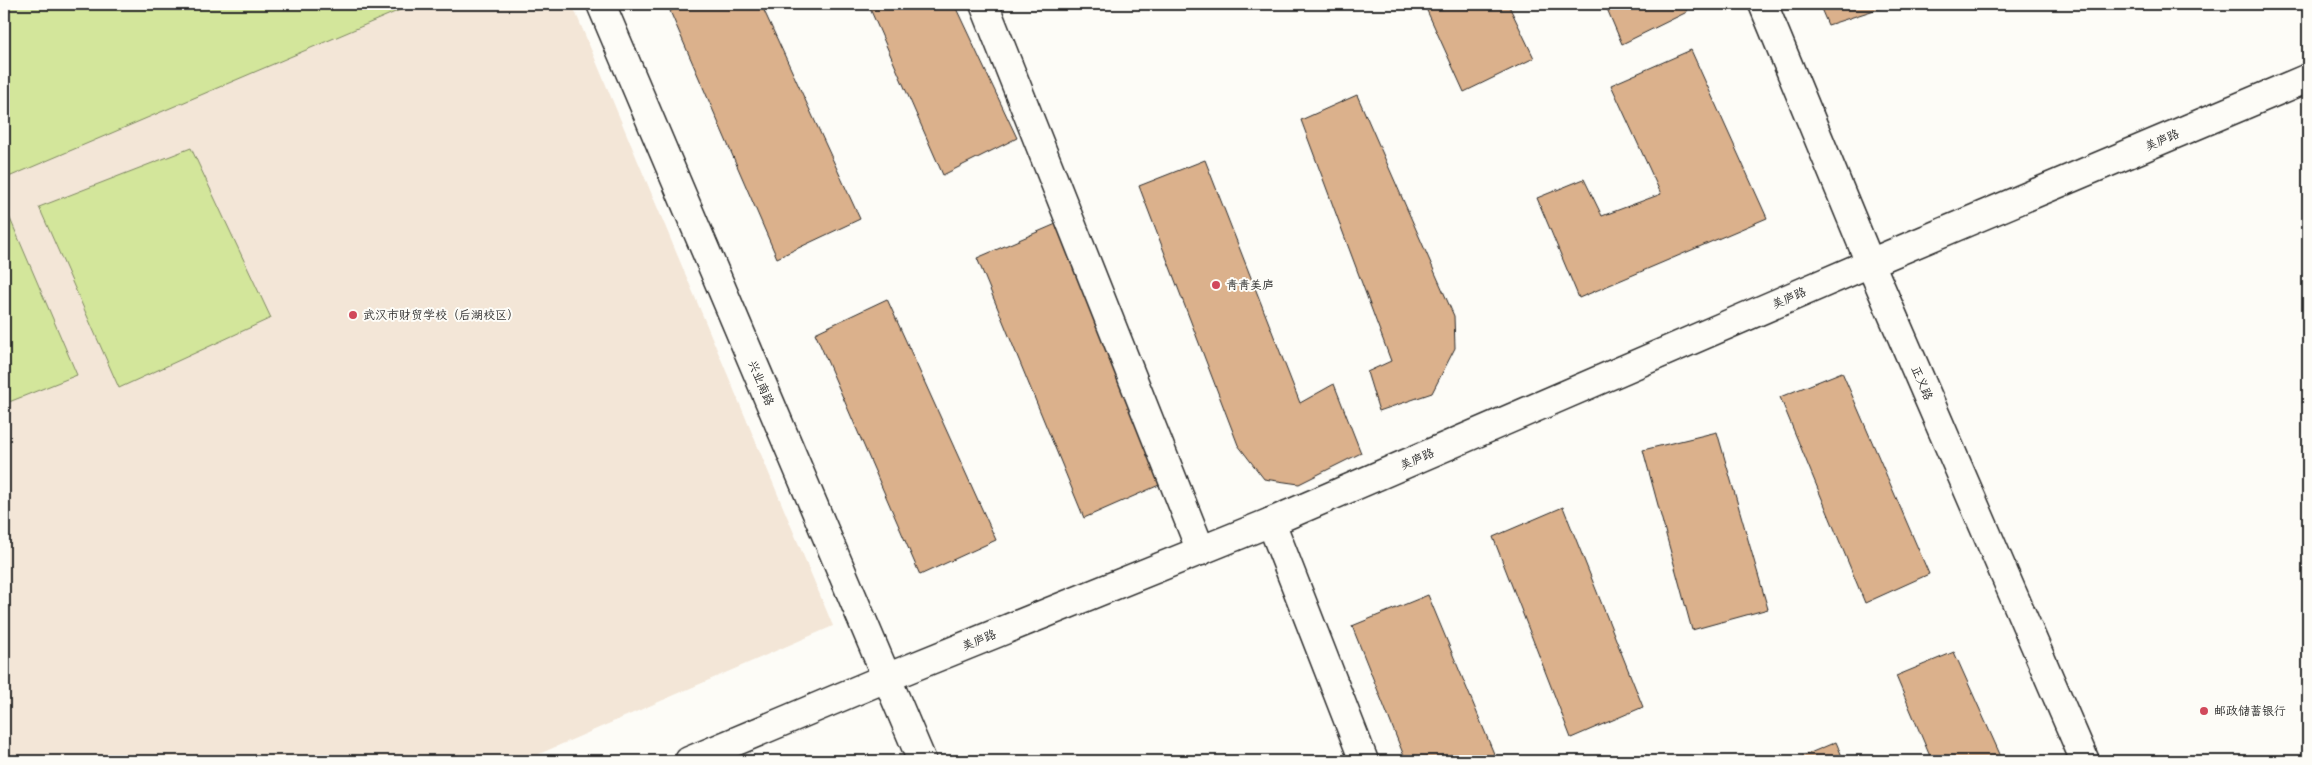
<svg xmlns="http://www.w3.org/2000/svg" width="2312" height="765" font-family="'Playpen Sans','LXGW WenKai TC',sans-serif">
<style>
.built{fill:#f3e6d7}
.grass{fill:#d3e69b;stroke:#7f8863}
.building{fill:#dbb18c;stroke:#2b2b2b}
.lines{fill:none;stroke-linecap:round;stroke-linejoin:round}
.minor-casing{stroke:#2b2b2b;stroke-width:31}
.tertiary-casing{stroke:#2b2b2b;stroke-width:31}
.minor{stroke:#fdfcf7;stroke-width:28}
.tertiary{stroke:#fdfcf7;stroke-width:28}
.poi-dot{fill:#d1495b;stroke:#fdfcf7;stroke-width:2}
.labels{text-anchor:middle;stroke-width:4;stroke-linejoin:round;paint-order:stroke}
.street-label{font-size:12px;fill:#2b2b2b;stroke:#fdfcf7}
.poi-label{font-size:12px;fill:#2b2b2b;stroke:#fdfcf7;text-anchor:start}
</style>
<rect width="100%" height="100%" fill="#fdfcf7"/>
<filter id="ink" filterUnits="userSpaceOnUse"><feTurbulence type="fractalNoise" baseFrequency=".02" numOctaves="2"/><feDisplacementMap in="SourceGraphic" scale="10" xChannelSelector="R" yChannelSelector="G"/><feConvolveMatrix kernelMatrix="1 2 1 2 8 2 1 2 1" color-interpolation-filters="sRGB"/></filter>
<g filter="url(#ink)">
<path class="built" d="M4,4h568l261,622 -310,135h-519z"/>
<g class="grass">
<path d="M4,4h410l-410,175z"/>
<path d="M191,148l80,170 -152,70 -80,-181z"/>
<path d="M5,207l72,168 -73,29v-196z"/>
</g>
<g class="building">
<path d="M685,4h76l99,215 -83,39 -107,-247z"/>
<path d="M868,4h86l63,134 -74,37z"/>
<path d="M1424,4h84l26,54 -70,34z"/>
<path d="M1605,4h78l4,8 -65,32z"/>
<path d="M1819,4h74l-65,21z"/>
<path d="M1691,50l76,168 -188,80 -42,-100 47,-19 18,37 59,-22 -50,-109z"/>
<path d="M1357,95l97,221 1,32 -23,45 -53,18 -12,-39 24,-11 -90,-241z"/>
<path d="M1205,160l95,243 34,-19 27,69 -62,31 -35,-5 -26,-34 -99,-259z"/>
<path d="M1056,224l110,258 -82,36 -107,-260z"/>
<path d="M887,299l109,241 -76,35 -105,-242z"/>
<path d="M1842,372l87,202 -64,29 -85,-206z"/>
<path d="M1717,432l51,177 -76,21 -49,-180z"/>
<path d="M1563,507l80,200 -72,31 -78,-201z"/>
<path d="M1428,595l69,166h-91l-54,-135z"/>
<path d="M1954,652l49,109h-71l-36,-85z"/>
<path d="M1836,742l8,19h-53z"/>
</g>
<g class="lines">
<g class="minor-casing">
<g id="minor">
<path d="M984,4l217,547"/>
<path d="M1271,522l93,239"/>
<path d="M886,678l385,-156 599,-259 438,-185"/>
</g>
</g>
<g class="tertiary-casing">
<g id="tertiary">
<path d="M601,4l321,757"/>
<path d="M1763,4l107,259 215,498"/>
<path d="M689,761l197,-83"/>
</g>
</g>
<use href="#minor" class="minor"/>
<use href="#tertiary" class="tertiary"/>
</g>
</g>
<g class="poi-dot">
<circle cx="1216" cy="285" r="5"/>
<circle cx="353" cy="315" r="5"/>
<circle cx="2204" cy="711" r="5"/>
</g>
<g class="labels">
<g class="street-label">
<text transform="translate(2162 140) rotate(-23)" y="4">美庐路</text>
<text transform="translate(1789 298) rotate(-23)" y="4">美庐路</text>
<text transform="translate(761 383) rotate(67)" y="4">兴业南路</text>
<text transform="translate(1922 383) rotate(67)" y="4">正义路</text>
<text transform="translate(1417 459) rotate(-23)" y="4">美庐路</text>
<text transform="translate(979 640) rotate(-22)" y="4">美庐路</text>
</g>
<g class="poi-label">
<text x="1226" y="289">青青美庐</text>
<text x="363" y="319">武汉市财贸学校（后湖校区）</text>
<text x="2214" y="715">邮政储蓄银行</text>
</g>
</g>
<rect width="2312" height="765" fill="none" stroke="#fdfcf7" stroke-width="20"/>
<rect x="10" y="10" width="2292" height="745" fill="none" stroke="#2b2b2b" stroke-width="2" filter="url(#ink)"/>
</svg>
